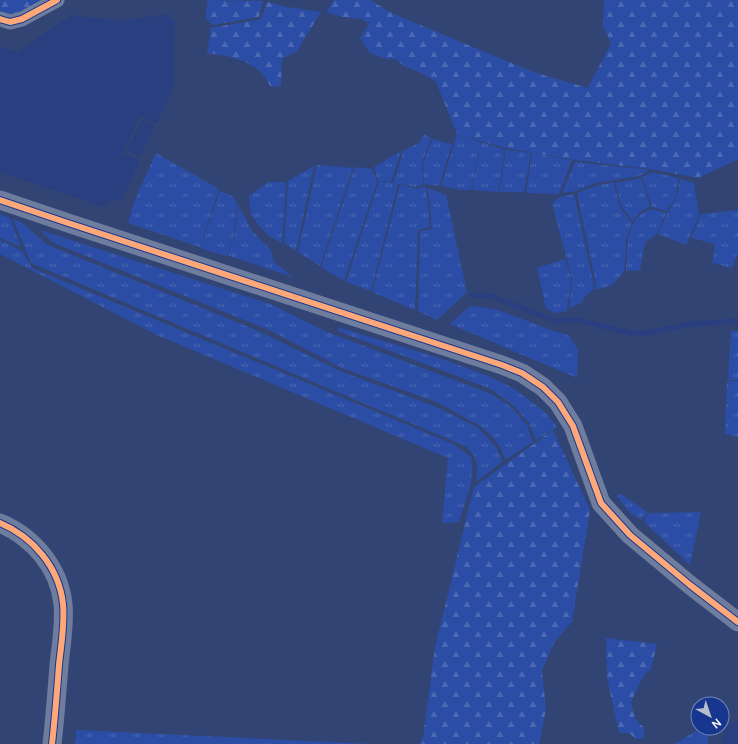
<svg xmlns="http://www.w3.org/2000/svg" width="738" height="744" font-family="Manrope,sans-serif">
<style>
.grass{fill:url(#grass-tufts)}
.forest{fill:url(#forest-firs)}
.water{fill:#2a3f80}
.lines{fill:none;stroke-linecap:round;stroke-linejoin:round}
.stream{stroke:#2a3f80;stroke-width:5}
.river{stroke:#2a3f80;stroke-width:29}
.minor{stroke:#6e7c9e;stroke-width:15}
.tertiary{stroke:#6e7c9e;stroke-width:19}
.cycleway-casing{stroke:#17378e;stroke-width:8}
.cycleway{stroke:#fea87a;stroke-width:6}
</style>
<defs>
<pattern id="grass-tufts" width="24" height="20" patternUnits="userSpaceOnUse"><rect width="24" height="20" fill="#2b4da5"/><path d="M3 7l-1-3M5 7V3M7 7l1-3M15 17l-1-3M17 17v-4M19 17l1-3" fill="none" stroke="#4b68b2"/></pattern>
<pattern id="forest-firs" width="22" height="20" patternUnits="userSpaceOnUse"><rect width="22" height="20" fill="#2b4da5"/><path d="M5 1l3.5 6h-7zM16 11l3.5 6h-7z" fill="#4b68b2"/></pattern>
</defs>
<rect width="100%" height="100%" fill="#324473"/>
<g class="grass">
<path d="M424,134l7,4 -9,25 1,22 -7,2 -18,-3 -27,107 -25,-9 33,-101 14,2 6,-17 4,-15 16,-8z"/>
<path d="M457,134l24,8 -10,48h-11l-19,-4z"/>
<path d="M432,139l20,5 -13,42 -15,-2 -1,-20z"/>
<path d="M481,142l24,8 -7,42 -26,-2z"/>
<path d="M506,150l25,3 -7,39h-25z"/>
<path d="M401,151l-10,31 -13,-1 -4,-14z"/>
<path d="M156,153l63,36 -19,58 -72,-24 7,-23z"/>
<path d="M532,153l40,7 -13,34 -33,-1z"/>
<path d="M575,162l75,8 -11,6 -44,7 -19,8 -14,2z"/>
<path d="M317,165l36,3 -33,98 -22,-14z"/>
<path d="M314,166l-18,85 -12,-8 4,-62z"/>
<path d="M355,167l17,2 5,13 -33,99 -23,-14z"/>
<path d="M652,172l26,6 -2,18 -9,15 -15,-4 -10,-30z"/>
<path d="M641,178l9,28 -9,5 -8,10 -11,-14 -7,-24z"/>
<path d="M680,179l14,4 5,32 -13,30 -28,-11 10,-22 9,-16z"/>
<path d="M269,182h17l-4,61 -15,-8 -16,-20 -2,-19z"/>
<path d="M613,182l8,27 11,14 -6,16 -2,33 -12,13 -17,5 1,-6 -19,-91 19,-7z"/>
<path d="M400,185l18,4 8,-3 4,41 -12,3 -3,80 -43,-18z"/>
<path d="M428,188l18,7 21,97 -30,28 -19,-9 2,-80 12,-2z"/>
<path d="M220,191l12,5 5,6 -4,38 -7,16 -26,-8z"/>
<path d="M574,194l20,91 -1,5 -8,6 -3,6 -13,7 3,-31 -20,-74c6,-8 13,-8 22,-10z"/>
<path d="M238,204l14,27 19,19 3,12 19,15 -66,-22 7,-16z"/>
<path d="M651,209l15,4 -9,21 -12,8 -5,28 -14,1c1,-24 -1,-53 25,-62z"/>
<path d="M738,210v42l-6,16 -20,-5 3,-19 -24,-6 10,-24z"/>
<path d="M0,214l10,4 11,29 -21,-9z"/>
<path d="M13,219l9,4 26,22 208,85 84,41 94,35 33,16 11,6 10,10 10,12 4,12 -26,20c2,-17 3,-24 -11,-36l-434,-183z"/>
<path d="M40,230l230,74 57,28 164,62 20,13 16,18 6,17 -28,18 -4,-12 -10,-13 -11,-9 -41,-23 -97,-35 -73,-38 -215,-87z"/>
<path d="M0,240l22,11 10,17 421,176 18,13c5,22 -6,44 -12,65l-17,1 6,-65 -291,-123 -157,-81z"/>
<path d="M565,259l6,19 -4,33 -10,2 -11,-4 -9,-41z"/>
<path d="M470,306l11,1 17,3 53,20 17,5 10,14 -1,29 -127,-54z"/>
<path d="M338,327l107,33 46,17 22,11 20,15 11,8 13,16 -21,13 -7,-17 -15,-17 -23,-17 -153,-58z"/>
<path d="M731,331h7v49h-10z"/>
<path d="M727,381h11v56l-13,-3z"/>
<path d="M621,494l28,19 -5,2 -2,5 -13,-8 -12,-16z"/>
<path d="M701,512l-11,53 -46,-43 2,-7 6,-2z"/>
<path d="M700,728h10l-3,16h-32z"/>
<path d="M76,730l296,14h-297z"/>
</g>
<g class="forest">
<path d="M0,0h45c-15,8 -28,17 -45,14z"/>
<path d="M208,0l55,1 -4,16 -46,8 -8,-7z"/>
<path d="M334,0h37l18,12 144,60 55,16 23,-45 -8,-17 1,-26h134v159l-40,19 -48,-9 -74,-9 -71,-12 -48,-14 -21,-52 -12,-8 -20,-8 -8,-7h-10l-16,-6 -10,-15 9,-14 -7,-5 -20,-2 -16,-5z"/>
<path d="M267,2l21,5 33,5 -24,39 -15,8 -1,26 -5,2 -6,-1c-12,-26 -37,-29 -63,-33l4,-25 50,-9z"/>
<path d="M553,430l37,80 -18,112 -17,19 -13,29 4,40 -7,34h-120l4,-6 12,-91 39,-160z"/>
<path d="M606,638l51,6 -6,25 -7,6 -13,27 4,16 10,11 -2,10 -8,-1 -6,-5h-10l-12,-55z"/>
</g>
<g class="water">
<path d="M167,14l8,8 -2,66 -16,36 -17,-8 -17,37 17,7 -18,40 -15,1 -4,6 -103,-35v-125l18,5 53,-37 51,6z"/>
<path d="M142,120l13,6 -15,31 -13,-6z"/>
</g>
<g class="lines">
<path class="stream" d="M471,295l20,1 65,25 22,-1 52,13h16l45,-9 47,-3"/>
<path class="river" d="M736,744l2,-8"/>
<path class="minor" d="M0,19l10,3 12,-3 35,-19"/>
<g class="tertiary">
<path d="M0,200l65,22 437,143 20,8 21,14 15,15 15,24 28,77 29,32 60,50 48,37"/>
<path d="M0,523c33,14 59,44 63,81 2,20 -2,41 -4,61 -2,26 -4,53 -7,79"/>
</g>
<g class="cycleway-casing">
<g id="cycleway">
<path d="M0,19l10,3 12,-3 35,-19"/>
<path d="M0,200l65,22 437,143 20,8 21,14 15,15 15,24 28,77 29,32 60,50 48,37"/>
<path d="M0,523c33,14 59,44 63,81 2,20 -2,41 -4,61 -2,26 -4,53 -7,79"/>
</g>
</g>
<use href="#cycleway" class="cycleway"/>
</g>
<g transform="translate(710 716) rotate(140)"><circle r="19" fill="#17378e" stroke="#7487bb"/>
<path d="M0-3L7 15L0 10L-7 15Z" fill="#b7bece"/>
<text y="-6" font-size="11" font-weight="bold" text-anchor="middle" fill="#ffffff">N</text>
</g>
</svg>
